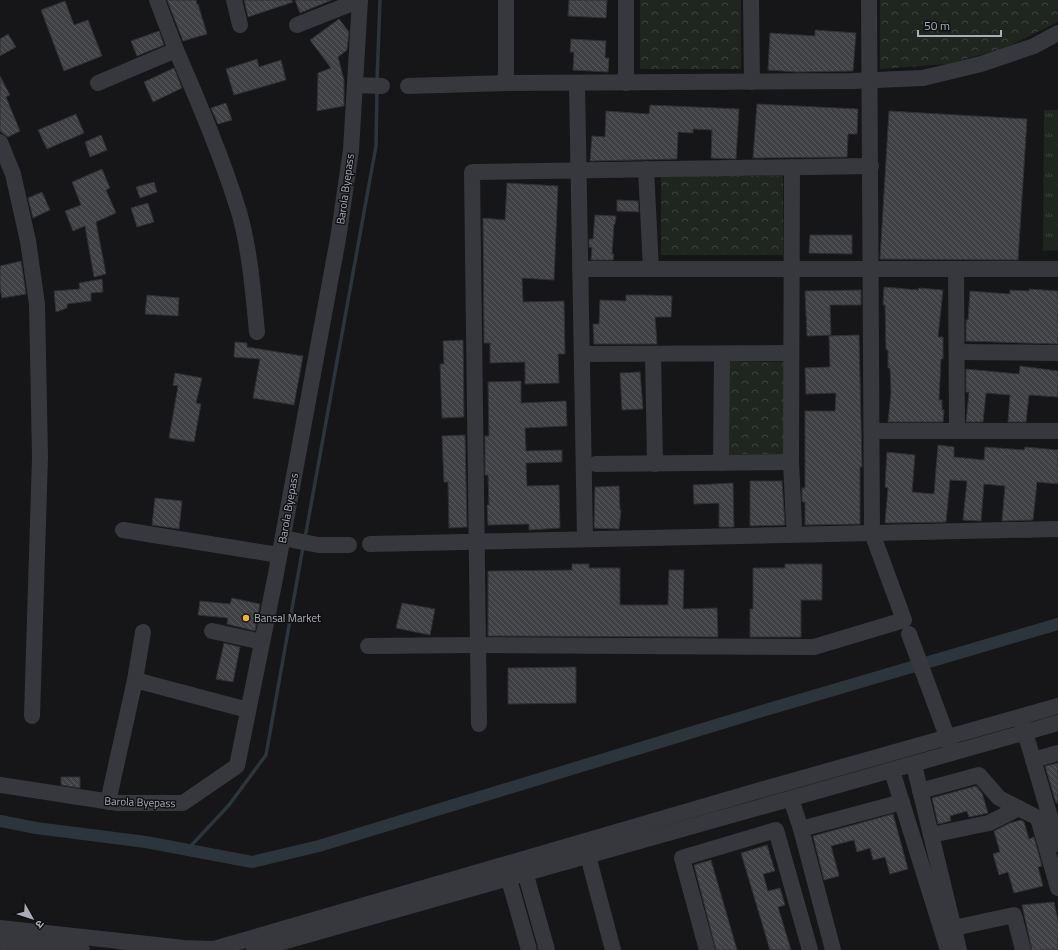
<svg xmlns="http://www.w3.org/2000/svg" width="1058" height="950" font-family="'Titillium Web','Noto Sans Devanagari',sans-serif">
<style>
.grass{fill:url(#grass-tufts)}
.park{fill:url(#park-crowns)}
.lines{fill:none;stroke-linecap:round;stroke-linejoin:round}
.stream{stroke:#2c353c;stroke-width:3.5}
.canal{stroke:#2c353c;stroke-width:12}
.building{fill:url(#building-back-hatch);stroke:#303034}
.minor{stroke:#37383d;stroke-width:16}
.poi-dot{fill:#f2b134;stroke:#111113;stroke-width:1.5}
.labels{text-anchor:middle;stroke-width:3;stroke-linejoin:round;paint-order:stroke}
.street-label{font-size:11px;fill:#a8adb8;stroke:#111113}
.poi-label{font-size:11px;fill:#a8adb8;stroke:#111113;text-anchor:start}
</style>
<defs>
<pattern id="grass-tufts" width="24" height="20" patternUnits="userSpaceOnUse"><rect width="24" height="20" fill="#1e261f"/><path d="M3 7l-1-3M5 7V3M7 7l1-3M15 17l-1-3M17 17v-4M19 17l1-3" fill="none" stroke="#3c433d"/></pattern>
<pattern id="park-crowns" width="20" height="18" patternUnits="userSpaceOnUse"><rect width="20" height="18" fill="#1e261f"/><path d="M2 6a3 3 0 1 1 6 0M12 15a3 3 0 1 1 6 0" fill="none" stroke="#3c433d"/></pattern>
<pattern id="building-back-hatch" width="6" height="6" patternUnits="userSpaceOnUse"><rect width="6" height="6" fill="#404145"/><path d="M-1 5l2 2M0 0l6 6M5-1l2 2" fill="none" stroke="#595a5e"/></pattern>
</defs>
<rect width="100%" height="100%" fill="#161618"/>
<path class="grass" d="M1044,110h14v140l-15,1z"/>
<g class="park">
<rect x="640" y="0" width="101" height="69"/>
<path d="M880,0h178v22l-53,26 -58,16 -67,5z"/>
<rect x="661" y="176" width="122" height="79"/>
<path d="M729,362h56v92h-57z"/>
</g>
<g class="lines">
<g class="stream">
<path d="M377,81l3,-81"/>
<path d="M305,538l71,-392 1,-57"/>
<path d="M188,849l41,-44 37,-50 37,-208"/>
</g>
<path class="canal" d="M0,821l36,7 110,14 106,20 67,-16 443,-135 296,-87"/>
</g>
<g class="building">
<path d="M167,0h29l1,5 1,-1 9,30 -24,7z"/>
<path d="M244,0h48l1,2 -45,15z"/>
<path d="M295,0h37l-32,13z"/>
<path d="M569,0h38l-1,18 -38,-2z"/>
<path d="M65,1l9,24 14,-5 14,36 -38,15 -23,-61z"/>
<path d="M339,19l10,13 -2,18 -9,7 6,23v26l-27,5 1,-38 13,-5 -21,-28z"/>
<path d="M815,30l41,3 -3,38 -56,1 -29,-2 2,-37 45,3z"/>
<path d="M159,31l5,14 -27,11 -6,-15z"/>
<path d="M8,34l8,13 -16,9v-17z"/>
<path d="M571,39l35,2 -1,17h4l-1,14 -35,-2 1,-18h-4z"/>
<path d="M257,59l2,8 22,-7 5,20 -52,15 -8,-26z"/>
<path d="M174,68l8,20 -29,14 -9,-20z"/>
<path d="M0,76l10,19 -4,2 14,34 -12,6 -8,-6z"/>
<path d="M226,103l6,17 -14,4 -7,-16z"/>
<path d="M757,104l101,5 -1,25h-9l-1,23 -94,1z"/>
<path d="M650,105l89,4 -3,50 -25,-1 1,-28 -19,-1v4l-15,-1 -1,27 -87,2 2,-25 13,1 1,-26 43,3z"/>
<path d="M889,111l138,8 -9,141 -138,-1z"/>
<path d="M76,114l8,19 -37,16 -9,-19z"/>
<path d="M101,135l6,15 -17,7 -5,-15z"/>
<path d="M102,169l8,19 -4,2 10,23 -20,9 10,52 -12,3 -9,-51 -12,5 -8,-20 16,-6 -9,-23z"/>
<path d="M154,182l3,10 -17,6 -4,-11z"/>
<path d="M507,183l51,3 -4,94 -32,-2 1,24 41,-1 1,53h-7l1,29 -34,1v-22l-35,1v-20h-6l-1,-125 22,2z"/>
<path d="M42,192l8,18 -17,8 -5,-20z"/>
<path d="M617,200l21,1 1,11 -22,-1z"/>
<path d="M148,203l6,19 -17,5 -6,-19z"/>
<path d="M595,215l21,1 -1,8h-1l-2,30h2l-1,6h-22l1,-12 -3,-1v-8h4z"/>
<path d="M810,235h42v19l-43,-1z"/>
<path d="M21,261l5,33 -24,4 -2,-11v-21z"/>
<path d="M102,279l1,13 -12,1v8l-24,3v4l-11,4 -2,-21 26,-2 -1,-6z"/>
<path d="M884,287l34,3 1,-2 24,2 -5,47h5v22h-2l-2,41h3v10h2l-1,12h-55l3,-29 -1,-25h-2v-18h-2l-1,-45h-2z"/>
<path d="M1029,289l29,2v53l-92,-3v-21h2l2,-29 40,3v-4l19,1z"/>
<path d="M861,290v15h-31l1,30 -24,1 -2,-45z"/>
<path d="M147,295l32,3 -1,18 -33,-2z"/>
<path d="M626,295h18l28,1 -1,21h-16l2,27h-63l-1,-20h6l1,-24 26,1z"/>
<path d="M859,335l3,132h-2v57l-55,1v-23h-3v-14h3v-77h30l1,-18 -30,1 -1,-26 25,-1 -1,-31z"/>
<path d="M463,340l1,77 -22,1 -2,-54h4l-1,-23z"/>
<path d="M235,342l12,1v4l56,9 -9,49 -41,-7 7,-39 -26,-2z"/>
<path d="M1020,366l38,5v26l-29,-2 -3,27h-18l2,-27 -24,-2 -3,29h-17l3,-30h-3v-23l53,5z"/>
<path d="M640,372l3,37 -21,1 -2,-37z"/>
<path d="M175,373l27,5 -6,25 5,1 -7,38 -25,-4 9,-52 -5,-1z"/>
<path d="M521,381v22l45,-2 1,25 -42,2 1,23 36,-1v12l-36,1 1,23 32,-1 1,43 -31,2v-6l-41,1 -1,-20h2l-1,-30h-3v-39h4l-1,-54z"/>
<path d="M465,435l2,92 -18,1 -1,-46h-4l-2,-46z"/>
<path d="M938,445l16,2v10l30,3 1,-13 39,3 1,-3 33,3v34l-21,-2 -4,38 -31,1 3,-35 -21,-2 -3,37 -18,-1 4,-39 -17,-1 -4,42 -61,1 3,-35 -3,-1 2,-35 28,3 -3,37 22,2z"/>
<path d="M750,481h32l3,44 -35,1z"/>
<path d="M733,483l1,44h-15v-24l-25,1 -1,-19z"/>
<path d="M619,486l1,24h1l-2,19 -25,-1 1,-41z"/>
<path d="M155,498l27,3 -3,28 -27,-4z"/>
<path d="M572,564h17v4h31v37h48l1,-35h15l-1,39 34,-1 1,29 -230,-1v-65l84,-1z"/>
<path d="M785,564h37v36h-21v37h-51v-28h3v-41h32z"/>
<path d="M232,598l28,6 -5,27 -28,-7 1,-6 -30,-3 2,-14 30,3z"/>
<path d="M402,603l33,6 -5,26 -34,-7z"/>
<path d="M224,643l16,4 -7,35 -17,-3z"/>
<path d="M576,667v36l-68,1v-36z"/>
<path d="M1058,763v40h-2l-11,-37z"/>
<path d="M61,777h19v11l-19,-3z"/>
<path d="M976,786l6,7 6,20 -19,4 -2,-6 -17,5 1,5 -13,3 -6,-26z"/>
<path d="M893,814l15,55 -18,5 -5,-17 -12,3 -3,-12 -13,4 -3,-12 -23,6 8,30 -15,4 -11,-44z"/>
<path d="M1021,820l3,2 5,17 5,-2 8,29 -4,1 5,19 -29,7 -6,-21 -9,3 -6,-21 7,-2 -6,-21 16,-8z"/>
<path d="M767,845l8,26 -12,3 5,17 12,-3 5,17 -7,2 13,43h-21l-29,-97z"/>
<path d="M711,860l26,90h-21l-22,-85z"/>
<path d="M1054,902l4,18v30h-26l-10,-45z"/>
</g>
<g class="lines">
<g class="minor">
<path d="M234,0l6,25"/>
<path d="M506,0v83"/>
<path d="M626,0v83"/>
<path d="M751,0l1,82"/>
<path d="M297,25l63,-25"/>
<path d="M176,50c23,53 46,107 63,162 11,38 14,80 18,120"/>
<path d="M98,83l78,-33 -19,-50"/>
<path d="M577,83l8,456"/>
<path d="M355,85l27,1"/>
<path d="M408,86l98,-3 347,-2 70,-3 58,-14 53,-18 24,-13"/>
<path d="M0,142l13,32 15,67 9,63 3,153 -8,259"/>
<path d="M792,167l-1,295 3,62"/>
<path d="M646,169l5,100"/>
<path d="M580,269h478"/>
<path d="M956,269l1,162"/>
<path d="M957,352l101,1"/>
<path d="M582,354l209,-1"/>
<path d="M653,354l2,110"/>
<path d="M872,431h186"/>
<path d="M721,463l1,-109"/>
<path d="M596,464l195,-2"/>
<path d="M123,530l156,25"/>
<path d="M283,538l35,7h31"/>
<path d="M370,544l688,-15"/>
<path d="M212,631l50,11"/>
<path d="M909,634l42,113"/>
<path d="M368,646l110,-1 336,2 90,-27 -32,-87 -3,-533"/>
<path d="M135,680l8,-48"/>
<path d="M1022,722l36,122"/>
<path d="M479,724l-7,-552 399,-6"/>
<path d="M1033,760l25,-7"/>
<path d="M914,765l45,185"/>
<path d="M892,771l56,179"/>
<path d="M0,785l118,18h65l54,-37 38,-187 63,-340 13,-89 9,-150"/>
<path d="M920,791l59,-16 20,23 39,20 20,70"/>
<path d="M791,799l10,30 32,121"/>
<path d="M108,802l27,-122 113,30"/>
<path d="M801,829l101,-27"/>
<path d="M931,835l58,-12 30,-15"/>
<path d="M588,856l25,94"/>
<path d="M523,865l24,85"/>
<path d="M506,869l23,81"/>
<path d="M0,928l184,20 30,1 550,-160 294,-83"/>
<path d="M954,928l60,-13 9,35"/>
<path d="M0,941l6,2 76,7"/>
<path d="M254,950l804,-227"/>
<path d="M707,950l-25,-92 94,-28 34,120"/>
</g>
</g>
<circle class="poi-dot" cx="246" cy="618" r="4"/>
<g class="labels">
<g class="street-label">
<text transform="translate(345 189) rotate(-82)" y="4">Barola Byepass</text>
<text transform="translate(288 508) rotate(-80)" y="4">Barola Byepass</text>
<text transform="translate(140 802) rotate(2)" y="4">Barola Byepass</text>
</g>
<g class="poi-label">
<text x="254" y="622">Bansal Market</text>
</g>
</g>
<g transform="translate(32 918) rotate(129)" stroke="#111113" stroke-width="3" paint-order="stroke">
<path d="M0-3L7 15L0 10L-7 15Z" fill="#a8adb8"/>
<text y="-6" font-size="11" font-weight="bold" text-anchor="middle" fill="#a8adb8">उ</text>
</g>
<path d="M918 30v6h83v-6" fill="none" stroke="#a8adb8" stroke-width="2"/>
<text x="924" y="30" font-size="12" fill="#a8adb8" stroke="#111113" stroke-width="3" paint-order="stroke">50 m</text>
</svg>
